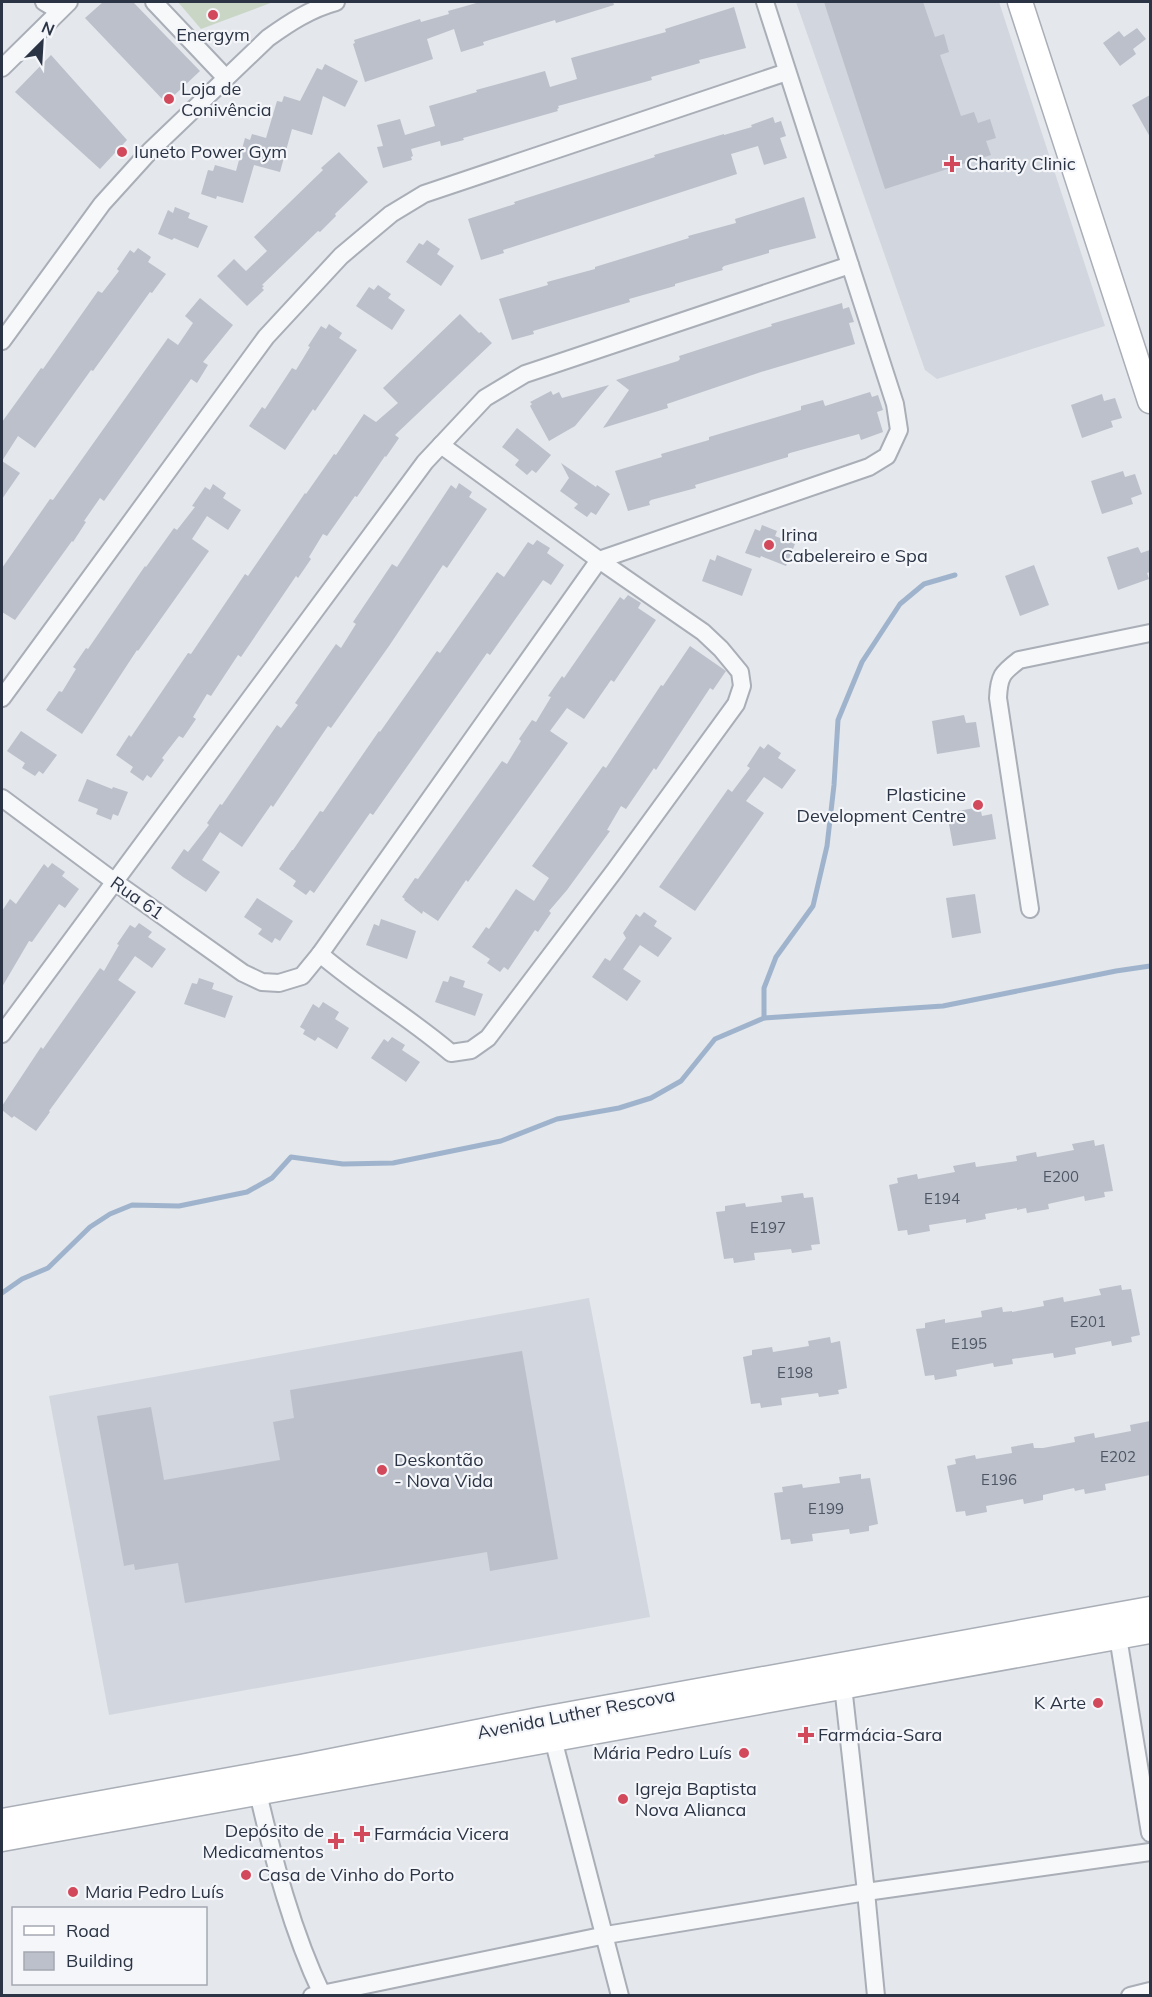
<svg xmlns="http://www.w3.org/2000/svg" width="1152" height="1997" font-family="Mulish,sans-serif">
<style>
.built{fill:#d2d6de}
.green{fill:#c9d6c5}
.lines{fill:none;stroke-linecap:round;stroke-linejoin:round}
.stream{stroke:#9fb4cc;stroke-width:5}
.building{fill:#bbc0ca}
.street-casing{stroke:#a9aeb7;stroke-width:20}
.secondary-casing{stroke:#a9aeb7;stroke-width:27}
.street{stroke:#f7f8fa;stroke-width:16}
.secondary{stroke:#fff;stroke-width:24}
.poi-dot{fill:#d1495b;stroke:#f4f6f9;stroke-width:2}
.labels{text-anchor:middle;stroke-width:4.5;stroke-linejoin:round;paint-order:stroke}
.number-label{font-size:15px;fill:#4f5766}
.poi-label{font-size:18px;fill:#2b3445;stroke:#f4f6f9;text-anchor:start}
.street-label{font-size:18px;fill:#2b3445;stroke:#f4f6f9}
</style>
<rect width="100%" height="100%" fill="#e4e7ec"/>
<g class="built">
<path d="M796,2h203l106,324 -168,53 -12,-9z"/>
<path d="M589,1298l61,319 -541,98 -60,-319z"/>
</g>
<path class="green" d="M178,2h95l-72,27z"/>
<g class="lines">
<g class="stream">
<path d="M764,1018v-30l12,-31 37,-51 14,-60 7,-61 4,-65 24,-58 38,-58 24,-20 31,-9"/>
<path d="M2,1293l20,-14 26,-11 42,-41 20,-13 22,-9 47,1 68,-14 25,-14 19,-21 52,7 50,-1 108,-22 56,-22 62,-11 32,-10 30,-17 34,-42 49,-21 179,-12 173,-35 34,-5"/>
</g>
</g>
<g class="building">
<path d="M103,2h30l67,69 -34,32 -81,-85z"/>
<path d="M480,2h133l1,3 -58,18 -1,-3 -72,22 1,3 -23,7 -7,-23 -27,10 6,20 -68,23 -12,-38 2,-1 -1,-3 66,-21 1,3 28,-8 -1,-3z"/>
<path d="M824,2h99l12,35 9,-3 5,18 -9,3 21,61 13,-4 4,11 12,-4 6,19 -10,3 5,14 -106,34z"/>
<path d="M734,7l12,41 -47,12 1,3 -49,14 1,3 -94,26 1,2 -2,1 1,2 -95,27 1,2 -23,6 -1,-5 -29,8 2,7 -2,1 1,3 -29,8 -6,-21 6,-1 -6,-21 23,-6 5,16 30,-9 -6,-20 48,-14 -1,-2 69,-19 5,16 27,-8 -6,-21 95,-26 -1,-3z"/>
<path d="M1137,28l9,11 -13,10 3,5 -16,12 -17,-23 16,-12 5,6z"/>
<path d="M51,55l76,85 -27,29 -85,-77z"/>
<path d="M325,64l33,17 -13,26 -22,-11 -11,39 -20,-6 -12,43 -26,-7 -11,38 -26,-7 -1,3 -15,-5 7,-24 5,1 2,-6 21,6 9,-33 5,2 2,-6 14,4 11,-37 5,1 2,-6 16,5 17,-33 5,2z"/>
<path d="M1150,95v42l-18,-32z"/>
<path d="M773,117l2,6 6,-2 5,15 -6,2 7,20 -23,7 -6,-19 -27,8 6,20 -234,76 1,3 -23,7 -13,-41 47,-15 -1,-2 141,-45 -1,-2 70,-21v1l28,-8 -1,-2z"/>
<path d="M339,152l29,30 -33,32 1,2 -16,16 -2,-1 -56,54 2,1 -2,2 2,2 -17,16 -30,-30 17,-17 12,12 21,-20 -13,-14 69,-67 -2,-2z"/>
<path d="M804,197l12,41 -47,12v3l-45,13 -2,2 1,2 -48,14v2l-46,13 1,3 -97,29 1,3 -22,6 -13,-41 49,-14 -1,-3 48,-13v-2l94,-29 -1,-2 48,-13 -1,-4z"/>
<path d="M175,207l15,6 -2,5 20,8 -10,22 -24,-10 -2,2 -14,-6 10,-24 5,3z"/>
<path d="M427,240l13,9 -3,5 17,12 -13,20 -35,-24 13,-19 4,2z"/>
<path d="M138,248l13,9 -3,5 18,12 -14,19 -2,-1 -57,79 -2,-1 -56,78 -17,-12 -16,25 18,12 -18,26v-77l39,-54 2,1 55,-78 4,2 17,-22 -2,-2 13,-19 4,3z"/>
<path d="M378,285l13,9 -3,4 17,12 -13,20 -36,-24 13,-19 5,3z"/>
<path d="M200,298l33,27 -30,37 5,3 -11,18 -6,-4 -87,122 -4,-3 -16,23 2,1 -13,20 -1,-1 -57,79 -13,-8v-44l48,-69 3,1 115,-162 10,7 15,-22 -8,-7z"/>
<path d="M842,303l1,6 6,-2 5,15 -5,1 6,21 -94,28 -94,32 1,4 -65,20 26,-38 -13,-10 62,-19 2,-2 -1,-3 93,-30 -1,-2z"/>
<path d="M460,314l19,19 2,-1 11,11 -97,92 4,3 -13,19 -1,-1 -28,41 -2,-1 -28,40 -4,-2 -14,23 2,2 -13,19 -2,-2 -55,81 -3,-2 -27,41 -4,-2 -14,23 3,2 -13,19 -4,-2 -17,22 2,2 -13,18 -4,-3 -4,6 -13,-9 3,-5 -17,-12 13,-20 2,2 57,-84 3,1 54,-80 3,2 57,-83 1,1 28,-40 2,1 28,-41 12,8 22,-19 -15,-15z"/>
<path d="M329,324l13,9 -3,5 18,12 -42,61 -2,-2 -28,41 -36,-24 13,-19 3,2 27,-41 4,2 14,-23 -2,-1 13,-20 5,3z"/>
<path d="M609,385l-34,41 -26,15 -19,-35 2,-2 -2,-2 21,-11 2,4 6,-3 3,6z"/>
<path d="M870,392l2,5 6,-2 5,15 -6,2 6,20 -22,8 -2,-6 -69,19 -2,1v3l-93,28 1,3 -45,12 -2,2 1,3 -22,6 -13,-40 47,-14 -1,-3 48,-14v-3l92,-27v-4l22,-6 2,6z"/>
<path d="M1102,394l2,7 11,-3 7,20 -11,3 2,6 -31,11 -11,-33z"/>
<path d="M517,428l34,27 -15,18 -4,-3 -5,5 -12,-10 4,-5 -17,-13z"/>
<path d="M561,463l35,24 1,-2 13,9 -14,21 -5,-3 -4,5 -13,-9 4,-4 -18,-13 9,-13z"/>
<path d="M1123,471l2,6 10,-3 7,20 -11,4 2,6 -31,10 -11,-33z"/>
<path d="M459,483l13,9 -3,5 18,12 -40,59 -4,-3 -54,81 -58,82 -3,-2 -55,81 -2,-2 -29,42 -22,-15 -18,28 18,12 -14,20 -23,-15 -12,-9 13,-19 4,3 21,-27 -2,-2 13,-19 2,1 55,-80 4,3 17,-23 -3,-2 41,-59 5,4 15,-24 -3,-2 39,-58 5,3 54,-82 5,4z"/>
<path d="M213,484l13,9 -3,5 18,12 -13,20 -21,-14 -15,23 17,12 -71,100 -1,-1 -55,84 -36,-24 13,-19 3,1 14,-23 -3,-2 13,-19 2,1 57,-83 1,1 28,-39 3,2 18,-23 -3,-1 13,-19 5,3z"/>
<path d="M762,525l15,6 -2,5 20,8 -9,22 -25,-10 -1,2 -15,-5 10,-24 5,2z"/>
<path d="M537,540l13,8 -3,5 17,12 -13,20 -8,-5 -53,75 -3,-2 -114,162 -3,-2 -56,80 -4,-3 -4,5 -13,-9 3,-5 -17,-12 13,-19h1l27,-39 3,1 56,-81 1,1 57,-81 3,2 57,-81 7,5 24,-35 5,3z"/>
<path d="M1138,547l3,6 9,-3v22l-3,1 2,6 -31,11 -11,-33z"/>
<path d="M717,555l35,14 -10,27 -40,-15 8,-22 5,2z"/>
<path d="M1034,565l15,40 -29,11 -15,-40z"/>
<path d="M628,595l13,8 -3,5 18,12 -42,62 -3,-2 -27,39 -17,-11 -17,23 18,12 -100,139 -2,-2 -28,41 -15,-10 -1,3 -18,-14 1,-1 -3,-2 13,-19 3,1 84,-118 5,3 14,-23 -2,-2 13,-19 4,2 15,-25 -3,-1 14,-20 2,2 56,-81 4,3z"/>
<path d="M690,646l36,25 -13,19 -3,-2 -54,82 -2,-2 -28,41 -5,-3 -14,24 3,1 -43,59 -18,21 2,2 -13,19 -3,-2 -27,40 -4,-3 -4,5 -13,-9 3,-4 -18,-12 14,-20 3,2 27,-40 18,12 15,-23 -17,-12 71,-100 3,2 55,-83 2,1z"/>
<path d="M964,715l2,8 10,-1 4,25 -43,7 -5,-33z"/>
<path d="M21,731l36,24 -14,19 -4,-3 -4,5 -13,-8 3,-5 -18,-12z"/>
<path d="M768,744l13,9 -3,5 18,12 -14,19 -18,-12 -18,24 18,12 -69,98 -36,-24 69,-98 4,3 18,-24 -3,-2 13,-20 4,3z"/>
<path d="M87,779l25,10 1,-2 15,5 -10,24 -5,-2 -2,6 -15,-6 2,-5 -20,-8z"/>
<path d="M980,807l2,9 10,-2 4,25 -43,7 -6,-33z"/>
<path d="M52,863l13,9 -3,4 17,13 -14,19 -6,-4 -27,38 -3,-1 -27,46v-76l8,-12 6,5 28,-40 4,4z"/>
<path d="M975,894l6,39 -29,5 -6,-40z"/>
<path d="M257,898l36,23 -13,20 -5,-3 -3,5 -14,-9 4,-5 -18,-12z"/>
<path d="M644,912l13,9 -3,5 18,12 -14,19 -18,-12 -17,24 18,12 -14,20 -35,-24 13,-19 5,3 16,-23 -3,-5 13,-19 4,3z"/>
<path d="M381,919l35,12 -9,28 -41,-14 8,-21 5,2z"/>
<path d="M139,923l13,9 -4,5 18,12 -14,19 -17,-12 -17,24 18,12 -87,119 1,1 -14,19 -22,-15 -2,2 -10,-8v-4l39,-59 2,2 57,-81 4,3 15,-26 -2,-1 13,-19 5,3z"/>
<path d="M450,976l15,5 -2,6 20,7 -8,22 -40,-14 8,-21 5,1z"/>
<path d="M199,978l15,5 -2,6 21,7 -8,22 -41,-14 8,-21 5,1z"/>
<path d="M323,1002l16,10 -4,7 14,9 -12,21 -19,-12 -3,4 -12,-7 2,-4 -5,-3 13,-23 6,4z"/>
<path d="M392,1037l13,8 -3,5 18,12 -14,20 -35,-24 13,-19 4,3z"/>
<path d="M1094,1140l1,6 9,-2 5,26 4,21 -9,1 1,5 -20,4 -1,-5 -36,8 1,5 -22,4 -1,-5 -9,2v-2l-32,6 1,5 -20,4v-4l-37,6 1,6 -22,4 -1,-5 -9,1 -9,-46 9,-2 -1,-5 20,-4 1,5 37,-7 -2,-6 22,-4 1,5 41,-6 -1,-5 20,-4 1,5 37,-7 -2,-6z"/>
<path d="M803,1193l1,5 9,-1 7,47 -9,1 1,5 -20,3 -1,-4 -37,4 1,7 -21,3 -1,-5 -9,1 -8,-47 9,-1v-5l20,-3 1,4 36,-5 -1,-6z"/>
<path d="M1121,1285l1,5 9,-1 9,46 -9,2 1,5 -20,4 -1,-5 -36,7 1,6 -22,4 -1,-5 -41,6 1,5 -19,3 -1,-4 -37,7 1,6 -22,4 -1,-5 -9,1 -9,-47 9,-1v-5l20,-4v4l37,-6 -1,-6 21,-4 1,5 9,-1v1l32,-6 -1,-5 20,-4 1,5 37,-7 -2,-6z"/>
<path d="M830,1337l1,6 9,-2 7,47 -9,2 1,4 -20,3 -1,-4 -37,5 1,7 -21,3 -1,-5 -9,1 -8,-47 9,-2v-5l20,-3 1,5 36,-6 -1,-5z"/>
<path d="M522,1351l36,208 -68,12 -3,-19 -302,51 -7,-40 -43,7 -1,-6 -10,2 -27,-150 54,-9 13,73 116,-20 -7,-38 21,-4 -4,-28z"/>
<path d="M1150,1421v54l-45,9 1,6 -21,4 -1,-5 -9,2 -1,-3 -31,7v5l-19,4 -1,-5 -37,7 1,6 -21,4 -1,-5 -9,1 -9,-46 9,-2 -1,-5 20,-4 1,4 36,-6 -1,-6 22,-4 1,5h9l32,-6 -1,-5 20,-4 1,5 36,-7 -1,-6z"/>
<path d="M861,1474v5l9,-1 8,46 -9,2v5l-19,3 -1,-5 -37,5 1,7 -22,3 -1,-5 -9,1 -7,-47 9,-1 -1,-5 20,-3 1,4 37,-5 -1,-6z"/>
</g>
<g class="lines">
<g class="street-casing">
<g id="street">
<path d="M44,2l15,9"/>
<path d="M154,2l72,76"/>
<path d="M2,68l67,-66"/>
<path d="M2,341l100,-137 48,-53 118,-113c21,-15 42,-29 68,-36"/>
<path d="M2,698l264,-361 75,-81 50,-42 33,-20 363,-122"/>
<path d="M2,798l113,84 128,91 19,9 17,1 23,-7 18,-22 279,-394 270,-93 18,-11 12,-26 -4,-26 -130,-402"/>
<path d="M1030,909l-32,-211c1,-22 4,-25 21,-38l131,-27"/>
<path d="M320,954c42,36 89,63 131,99l20,-3 17,-12 127,-168 121,-166 6,-18 -2,-14 -19,-23 -18,-17 -104,-72 -158,-115"/>
<path d="M2,1034l423,-572 60,-64 40,-24 27,-9 298,-100"/>
<path d="M1118,1637l32,196"/>
<path d="M843,1686l23,206 10,104"/>
<path d="M553,1739l67,257"/>
<path d="M258,1793c16,68 34,139 65,203"/>
<path d="M312,1996l294,-61 260,-43 284,-40"/>
<path d="M1130,1996l20,-5"/>
</g>
</g>
<g class="secondary-casing">
<g id="secondary">
<path d="M1020,2l130,399"/>
<path d="M2,1821l299,-54 237,-47 612,-111"/>
<path d="M2,1839l1148,-208"/>
</g>
</g>
<use href="#street" class="street"/>
<use href="#secondary" class="secondary"/>
</g>
<g class="poi-dot">
<circle cx="213" cy="15" r="6"/>
<circle cx="169" cy="99" r="6"/>
<circle cx="122" cy="152" r="6"/>
<path d="M949 155h6v6h6v6h-6v6h-6v-6h-6v-6h6z"/>
<circle cx="769" cy="545" r="6"/>
<circle cx="978" cy="805" r="6"/>
<circle cx="382" cy="1470" r="6"/>
<circle cx="1098" cy="1703" r="6"/>
<path d="M803 1726h6v6h6v6h-6v6h-6v-6h-6v-6h6z"/>
<circle cx="744" cy="1753" r="6"/>
<circle cx="623" cy="1799" r="6"/>
<path d="M359 1825h6v6h6v6h-6v6h-6v-6h-6v-6h6z"/>
<path d="M333 1832h6v6h6v6h-6v6h-6v-6h-6v-6h6z"/>
<circle cx="246" cy="1875" r="6"/>
<circle cx="73" cy="1892" r="6"/>
</g>
<g class="labels">
<g class="number-label">
<text x="1061" y="1182">E200</text>
<text x="942" y="1204">E194</text>
<text x="768" y="1233">E197</text>
<text x="1088" y="1327">E201</text>
<text x="969" y="1349">E195</text>
<text x="795" y="1378">E198</text>
<text x="1118" y="1462">E202</text>
<text x="999" y="1485">E196</text>
<text x="826" y="1514">E199</text>
</g>
<g class="poi-label">
<text x="213" y="41" text-anchor="middle">Energym</text>
<text x="181" y="95">Loja de<tspan x="181" dy="21">Conivência</tspan></text>
<text x="134" y="158">Iuneto Power Gym</text>
<text x="966" y="170">Charity Clinic</text>
<text x="781" y="541">Irina<tspan x="781" dy="21">Cabelereiro e Spa</tspan></text>
<text x="966" y="801" text-anchor="end">Plasticine<tspan x="966" dy="21">Development Centre</tspan></text>
<text x="394" y="1466">Deskontão<tspan x="394" dy="21">- Nova Vida</tspan></text>
<text x="1086" y="1709" text-anchor="end">K Arte</text>
<text x="818" y="1741">Farmácia-Sara</text>
<text x="732" y="1759" text-anchor="end">Mária Pedro Luís</text>
<text x="635" y="1795">Igreja Baptista<tspan x="635" dy="21">Nova Alianca</tspan></text>
<text x="324" y="1837" text-anchor="end">Depósito de<tspan x="324" dy="21">Medicamentos</tspan></text>
<text x="374" y="1840">Farmácia Vicera</text>
<text x="258" y="1881">Casa de Vinho do Porto</text>
<text x="85" y="1898">Maria Pedro Luís</text>
</g>
<g class="street-label">
<text transform="translate(137 898) rotate(35)" y="6">Rua 61</text>
<text transform="translate(576 1714) rotate(-11)" y="6">Avenida Luther Rescova</text>
</g>
</g>
<rect width="1152" height="1997" fill="none" stroke="#2b3445" stroke-width="6"/>
<rect x="12" y="1907" width="195" height="78" fill="#f4f6f9" stroke="#a4a8b1" stroke-width="1.5"/>
<rect x="24" y="1926" width="30" height="9" fill="#ffffff" stroke="#a4a8b1" stroke-width="1.5"/>
<text x="66" y="1937" font-size="18" fill="#2b3445">Road</text>
<rect x="24" y="1952" width="30" height="18" fill="#bbc0ca" stroke="#a4a8b1" stroke-width="1.5"/>
<text x="66" y="1967" font-size="18" fill="#2b3445">Building</text>
<g transform="translate(42 42) rotate(24)" stroke="#f4f6f9" stroke-width="4.5" paint-order="stroke">
<path d="M0-4.5L10 22L0 15L-10 22Z" fill="#2b3445"/>
<text y="-9" font-size="16" font-weight="bold" text-anchor="middle" fill="#2b3445">N</text>
</g>
</svg>
